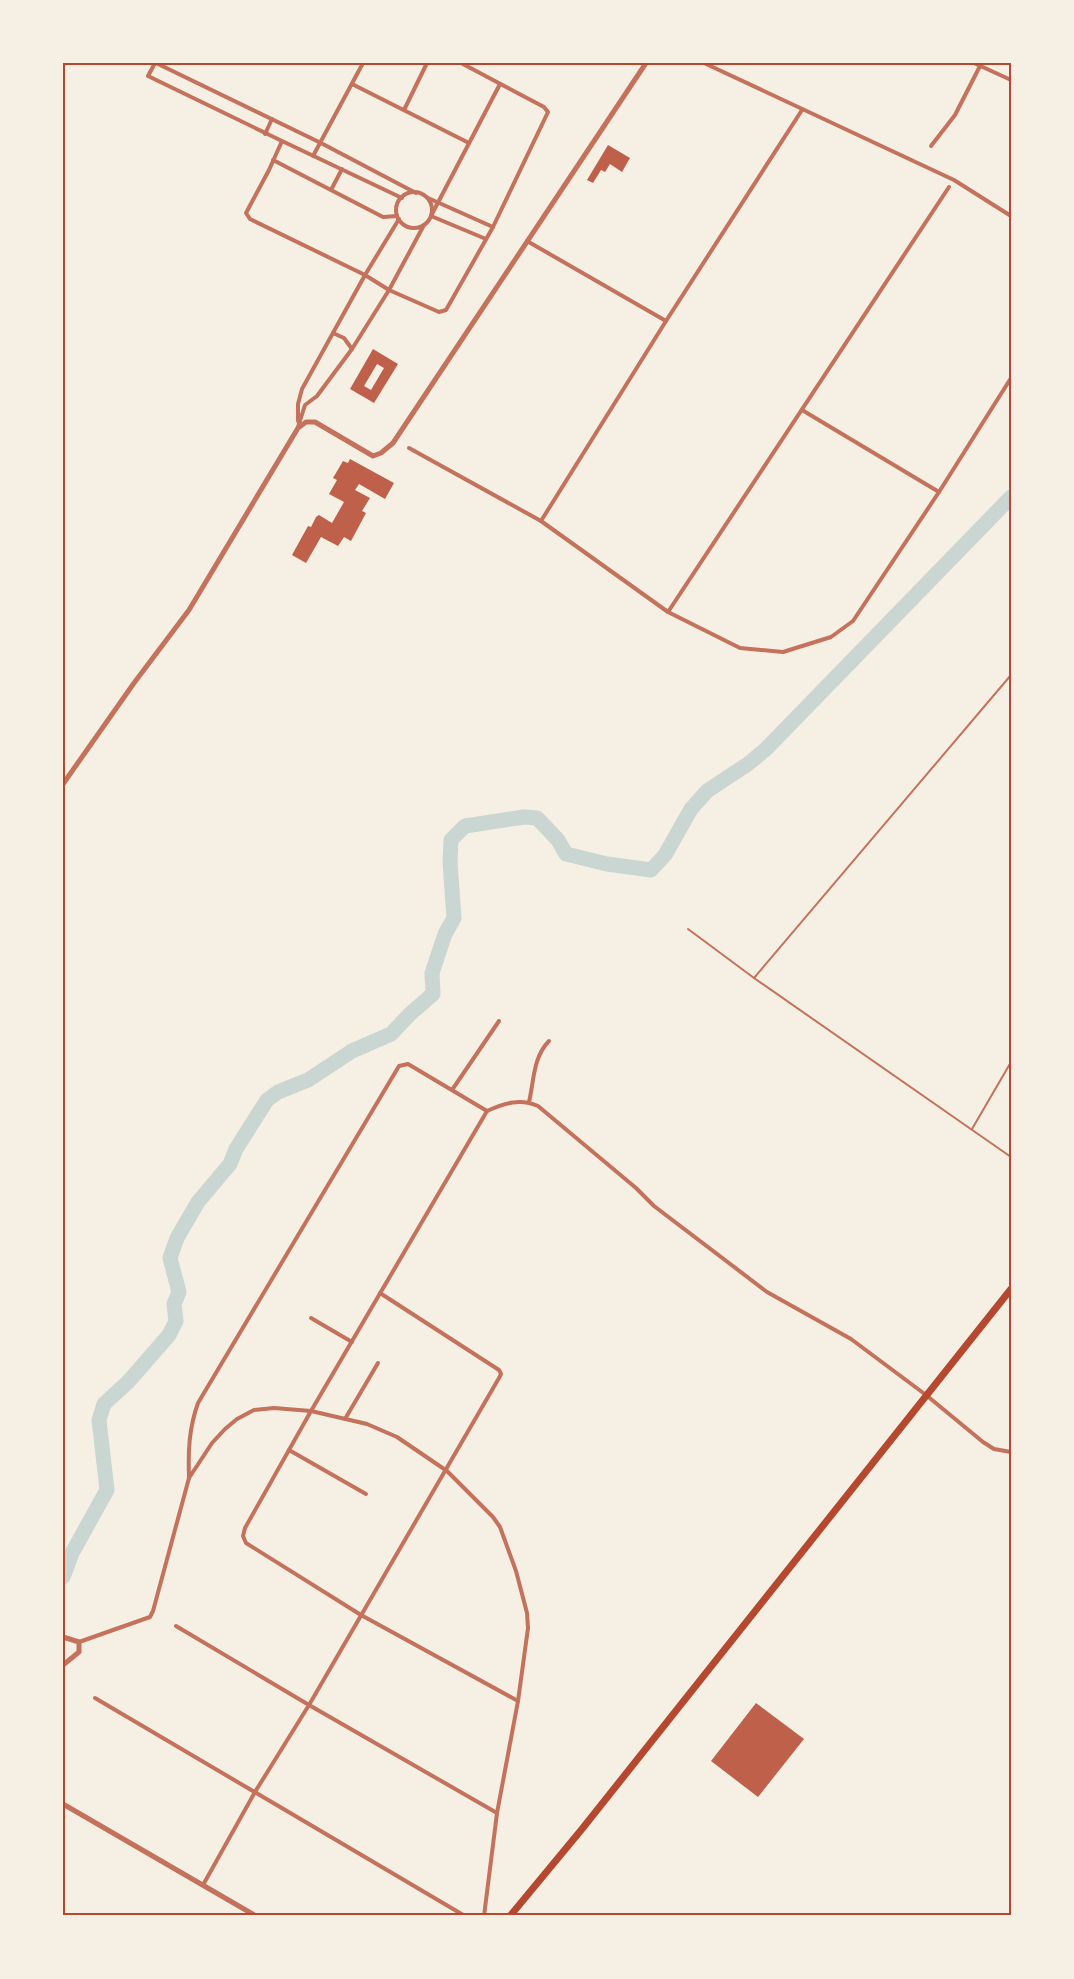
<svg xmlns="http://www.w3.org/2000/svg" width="1074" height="1979" font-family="'DM Sans',sans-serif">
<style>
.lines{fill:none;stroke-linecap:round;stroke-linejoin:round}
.river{stroke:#c9d6d2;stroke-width:15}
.building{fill:#bf614a;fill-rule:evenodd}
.service{stroke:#c5725c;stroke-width:2}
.minor{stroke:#c5725c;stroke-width:4}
.tertiary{stroke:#c5725c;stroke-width:5}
.trunk{stroke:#b5482f;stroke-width:7}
.neatline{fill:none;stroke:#b5482f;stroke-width:2}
</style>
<rect width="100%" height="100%" fill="#f6efe4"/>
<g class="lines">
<path class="river" d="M63,1577l9,-24 35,-63 -8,-70 5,-16 24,-22 41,-47 7,-14 -2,-17 5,-12 -9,-34 7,-20 21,-36 32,-38 6,-15 31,-49 11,-8 30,-12 44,-29 39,-17 19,-20 23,-20 -1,-21 13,-39 9,-16 -4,-56 1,-22 14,-14 59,-9 13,1 21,22 8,14 41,10 44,6 14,-15 26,-46 16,-18 41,-27 18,-15 245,-252"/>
</g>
<g class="building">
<path d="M608,145l22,13 -8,14 -12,-8 -5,8 -4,-2 -8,13 -6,-3z"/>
<path d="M373,349l25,15 -24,39 -24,-14zM377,364l7,4 -13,22 -7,-4z"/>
<path d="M350,459l44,24 -9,16 -26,-15 -4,6 15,8 -8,13 4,2 -15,28 -7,-4 -6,9 -17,-9 -15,26 -14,-8 16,-29 3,1 5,-10 3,-2 13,8 12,-21 -15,-8 8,-14 -4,-2 10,-17 5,2z"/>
<path d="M756,1703l48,36 -46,58 -47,-36z"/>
</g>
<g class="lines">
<g class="service">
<path d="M688,929l66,49 257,179"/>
<path d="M754,978l257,-303"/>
<path d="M972,1129l39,-67"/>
</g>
<g class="minor">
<path d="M155,63l-7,13 134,65 -13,29 -23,43 4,6 115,56 24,15 50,22 7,-2 47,-83 55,-115 -4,-5 -83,-44"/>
<path d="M156,63l165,80 95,50"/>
<path d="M704,63l250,117 57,36"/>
<path d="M974,63l37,17"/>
<path d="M352,84l117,59"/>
<path d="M404,110l23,-47"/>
<path d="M265,134l7,-15"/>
<path d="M282,141l120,57"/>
<path d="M931,146l24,-31 25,-49"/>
<path d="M313,156l50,-93"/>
<path d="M273,160l110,57 14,-1"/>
<path d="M331,190l11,-21"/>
<circle cx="414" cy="210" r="18"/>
<path d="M428,198l65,29"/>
<path d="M432,214l68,-130"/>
<path d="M431,216l55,23"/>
<path d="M527,241l139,80"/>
<path d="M333,333l11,5 8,11"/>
<path d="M802,410l137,82"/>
<path d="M298,421v-17l4,-15 63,-114 34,-56"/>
<path d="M298,427l7,-22 12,-9 35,-47 37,-59 35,-65"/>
<path d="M409,448l132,73 127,91 72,36 43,4 48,-15 22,-16 86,-129 72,-114"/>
<path d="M541,521l125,-200 136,-211"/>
<path d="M668,612l281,-425"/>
<path d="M452,1090l47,-69"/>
<path d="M529,1102c5,-21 4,-45 20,-61"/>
<path d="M311,1318l41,24"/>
<path d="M345,1419l33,-56"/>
<path d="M289,1450l77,44"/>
<path d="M189,1478c-1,-27 0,-50 9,-75l201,-337 9,-2 79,47"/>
<path d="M176,1626l133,79 188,108"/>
<path d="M79,1642l71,-25 3,-6 36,-133 23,-35 13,-14 12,-10 17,-9 20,-2 37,3 56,13 30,13 50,34 46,46 7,10 16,44 11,42 1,15 -10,73 -21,112 -13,103"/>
<path d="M95,1698l370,218"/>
<path d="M518,1701l-157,-86 -115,-72 -3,-7 2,-8 66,-117 176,-300c17,-8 34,-13 51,-5l98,82 18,18 113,86 84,47 75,56 57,47 11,7 17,3"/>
<path d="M203,1885l52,-93 54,-87 190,-327 2,-4 -2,-4 -119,-77"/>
</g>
<g class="tertiary">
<path d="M63,784l71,-101 55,-73 109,-182 8,-6h9l58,34 8,-3 12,-10 253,-380"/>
<path d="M63,1637l16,5v10l-16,13"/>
<path d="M63,1804l193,112"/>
</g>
<path class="trunk" d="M510,1916l72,-87 429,-540"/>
</g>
<rect width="1074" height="1979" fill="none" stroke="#f6efe4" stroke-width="129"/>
<rect x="64" y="64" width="946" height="1850" class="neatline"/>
</svg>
